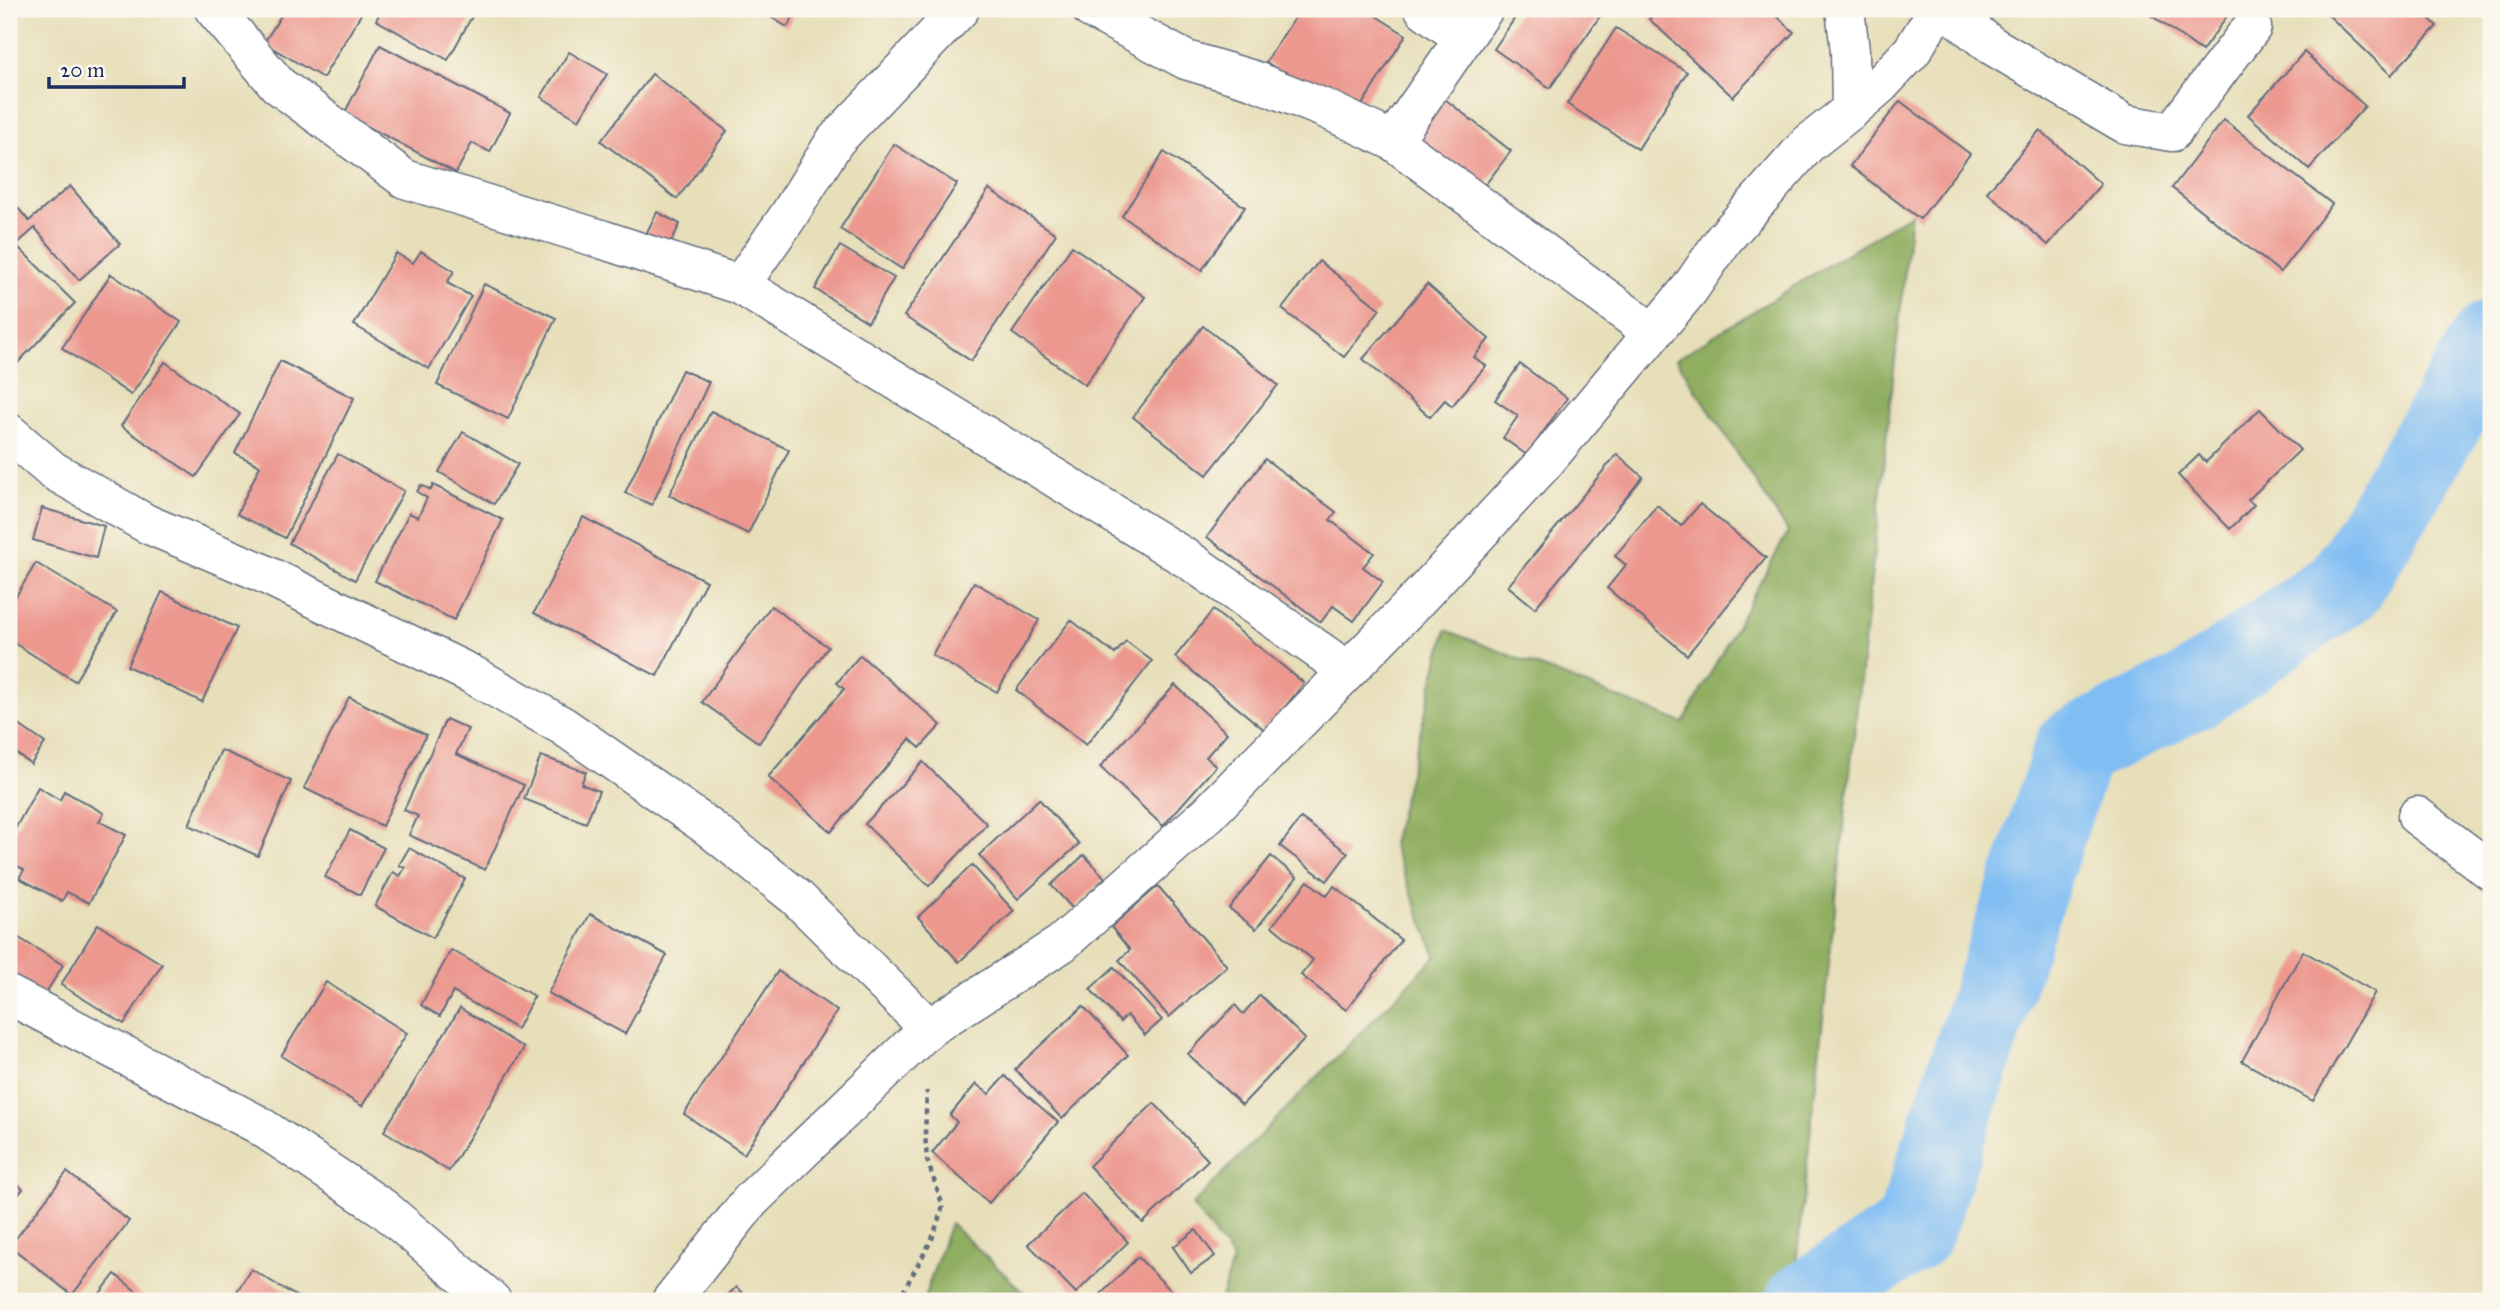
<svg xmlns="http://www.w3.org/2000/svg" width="2500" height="1310" font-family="'IM FELL Great Primer',serif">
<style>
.forest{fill:#90ae61;stroke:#566e60;stroke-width:2}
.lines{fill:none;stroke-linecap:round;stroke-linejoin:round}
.river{stroke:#80bdf3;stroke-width:80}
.building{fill:#ec988f}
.minor-casing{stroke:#626d7e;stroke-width:41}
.path{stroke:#626d7e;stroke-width:4.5;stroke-dasharray:5 5;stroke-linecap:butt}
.minor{stroke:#fff;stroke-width:38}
</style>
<rect width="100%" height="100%" fill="#fbf7ec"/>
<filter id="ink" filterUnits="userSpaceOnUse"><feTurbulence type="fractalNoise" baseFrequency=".0143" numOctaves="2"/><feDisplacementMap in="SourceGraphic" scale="14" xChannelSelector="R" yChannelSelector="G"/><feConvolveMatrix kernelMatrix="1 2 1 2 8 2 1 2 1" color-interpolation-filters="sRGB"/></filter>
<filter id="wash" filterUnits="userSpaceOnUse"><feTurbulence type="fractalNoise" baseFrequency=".00686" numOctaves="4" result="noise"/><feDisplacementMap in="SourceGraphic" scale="28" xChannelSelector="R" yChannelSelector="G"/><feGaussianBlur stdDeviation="1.57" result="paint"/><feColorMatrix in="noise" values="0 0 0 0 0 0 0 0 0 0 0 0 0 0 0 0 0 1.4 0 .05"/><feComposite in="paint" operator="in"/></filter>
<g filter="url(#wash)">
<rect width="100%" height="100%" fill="#e7dfba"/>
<g class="forest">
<path d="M1911,214l-119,1087h-572l13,-42 -41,-54 244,-249 -44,-112 54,-214 237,93 105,-191 -112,-173z"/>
<path d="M950,1223l83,78h-110z"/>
</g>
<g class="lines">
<path class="river" d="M1806,1301l108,-70 160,-483 123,-60 148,-103 146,-245"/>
</g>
<g id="blocks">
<g class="building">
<path d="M285,9h79l-41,69 -59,-35z"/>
<path d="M382,9h94l-28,51 -72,-40z"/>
<path d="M758,9h40l-11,18z"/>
<path d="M1300,9h65l41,26 -53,84 -87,-57z"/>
<path d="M1521,9h84l-55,79 -56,-39z"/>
<path d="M1659,9h110l25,23 -61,65 -84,-78z"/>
<path d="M2142,9h90l-30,42z"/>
<path d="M2325,9h94l18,17 -46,49 -68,-65z"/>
<path d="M1616,28l71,44 -49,77 -71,-45z"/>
<path d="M380,45l130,68 -20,39 -18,-9 -16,30 -112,-59z"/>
<path d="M569,52l38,22 -28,46 -38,-23z"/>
<path d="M2304,52l61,54 -56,63 -61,-54z"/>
<path d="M652,74l75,57 -50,68 -76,-58z"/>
<path d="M1441,96l70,55 -36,47 -71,-54z"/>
<path d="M1900,101l70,53 -50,65 -70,-53z"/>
<path d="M2224,120l108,84 -52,68 -108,-84z"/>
<path d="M2040,130l61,54 -53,61 -61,-53z"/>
<path d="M894,144l63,40 -55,85 -62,-40z"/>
<path d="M1164,152l81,55 -43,63 -80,-54z"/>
<path d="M70,186l50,58 -41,36 -44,-52 -17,15 -9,-11v-15l9,-9 11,13z"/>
<path d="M989,189l67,45 -85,127 -67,-45z"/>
<path d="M657,212l23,12 -12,24 -23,-12z"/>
<path d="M840,246l54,32 -26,44 -53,-33z"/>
<path d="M1072,246l73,51 -60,88 -73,-52z"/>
<path d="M19,248l56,55 -66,69v-114z"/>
<path d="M421,251l33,20 -7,12 24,13 -42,73 -75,-44 42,-72 17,10z"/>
<path d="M1319,261l61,48 -36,48 -62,-48z"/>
<path d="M111,274l70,48 -50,73 -69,-47z"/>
<path d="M484,284l72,34 -48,101 -71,-34z"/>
<path d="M1427,284l62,55 -15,18 12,9 -34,40 -7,-6 -15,17 -67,-58z"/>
<path d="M1203,326l75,59 -71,90 -74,-58z"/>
<path d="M280,361l74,37 -69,140 -48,-24 23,-48 -25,-13z"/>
<path d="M165,362l75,52 -44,63 -75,-51z"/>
<path d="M1520,364l47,34 -40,57 -24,-17 15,-22 -23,-16z"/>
<path d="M682,370l27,12 -57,123 -27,-12z"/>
<path d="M2260,409l40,41 -52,50 6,5 -24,24 -52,-54 21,-20 7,7z"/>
<path d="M711,411l78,39 -41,84 -79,-39z"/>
<path d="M463,432l55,32 -24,40 -55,-32z"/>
<path d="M338,454l66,37 -49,89 -66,-37z"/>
<path d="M1617,454l26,23 -108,131 -27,-22z"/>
<path d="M1265,459l71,53 -6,8 44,33 -11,14 20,15 -29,39 -21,-15 -12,16 -114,-85z"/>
<path d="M421,485l10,5 2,-5 70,35 -49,100 -79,-39 34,-68 9,4 9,-19 -10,-6z"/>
<path d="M1700,504l66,54 -79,97 -80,-67 19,-23 -11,-9 42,-51 24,21z"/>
<path d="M42,508l62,18 -8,32 -63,-18z"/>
<path d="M583,517l123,64 -49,95 -123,-63z"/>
<path d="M36,563l81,49 -42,69 -66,-41v-32z"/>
<path d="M974,582l65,38 -42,72 -65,-37z"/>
<path d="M162,592l75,36 -35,74 -75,-36z"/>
<path d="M771,606l57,41 -69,96 -57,-41z"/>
<path d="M1213,610l91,73 -38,48 -91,-74z"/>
<path d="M1071,620l44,34 11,-13 26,20 -66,84 -70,-55z"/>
<path d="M860,655l81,70 -21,23 -10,-9 -79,93 -63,-55 76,-88 -7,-6z"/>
<path d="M1175,685l52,48 -21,24 10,9 -53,60 -63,-59z"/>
<path d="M349,697l77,38 -44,91 -78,-38z"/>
<path d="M9,718l36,25 -14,21 -22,-16z"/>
<path d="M446,719l22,10 -12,25 68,31 -39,85 -76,-35 9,-19 -14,-6z"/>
<path d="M221,750l70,31 -33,75 -69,-31z"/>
<path d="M541,756l45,16 -5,12 18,7 -13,32 -62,-24z"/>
<path d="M923,762l64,62 -58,62 -64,-62z"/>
<path d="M38,787l22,13 4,-9 40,22 -5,8 27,14 -37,68 -22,-11 -5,9 -43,-23 5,-8 -15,-9v-21z"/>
<path d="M1039,799l40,45 -61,55 -39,-44z"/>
<path d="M1301,818l47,35 -21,28 -47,-35z"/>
<path d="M350,830l34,18 -24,47 -35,-18z"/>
<path d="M409,848l56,31 -32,59 -58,-32 18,-34 7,4 5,-8 -6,-3z"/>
<path d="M1084,855l21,23 -32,31 -22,-24z"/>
<path d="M1271,856l26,21 -41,52 -27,-21z"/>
<path d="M972,865l42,46 -55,51 -41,-45z"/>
<path d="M1308,881l19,15 7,-10 67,54 -55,70 -45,-35 12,-15 -41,-34z"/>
<path d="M1158,886l69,80 -58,51 -50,-57 11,-10 -19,-23z"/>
<path d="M590,914l77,41 -42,79 -77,-41z"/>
<path d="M98,924l64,40 -38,60 -63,-39z"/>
<path d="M11,933l52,32 -19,31 -35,-22v-36z"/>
<path d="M451,950l83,46 -17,33 -64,-37 -13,24 -19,-11z"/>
<path d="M2303,951l72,41 -62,109 -71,-40z"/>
<path d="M1114,967l48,53 -17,15 -18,-20 -7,7 -30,-33z"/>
<path d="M778,971l59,40 -93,143 -60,-40z"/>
<path d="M326,982l81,51 -45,73 -81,-50z"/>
<path d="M1260,995l45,44 -63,66 -54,-51 47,-49 8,9z"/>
<path d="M1083,1006l45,49 -66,64 -47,-50z"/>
<path d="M460,1008l64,40 -75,123 -65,-40z"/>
<path d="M1005,1076l53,46 -69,81 -57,-50 25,-31 -7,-7 26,-31 13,10z"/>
<path d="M1154,1103l54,57 -65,63 -54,-57z"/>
<path d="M67,1172l62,49 -57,74 -62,-49z"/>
<path d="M9,1177l14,12 -14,16z"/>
<path d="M1082,1193l46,49 -52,51 -48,-49z"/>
<path d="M1196,1230l19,26 -24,17 -18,-26z"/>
<path d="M1138,1257l43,44h-87z"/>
<path d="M251,1269l53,32h-73z"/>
<path d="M115,1274l33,27h-54z"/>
<path d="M736,1287l15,14h-29z"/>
</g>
</g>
</g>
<g filter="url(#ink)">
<use href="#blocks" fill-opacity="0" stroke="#626d7e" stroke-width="2"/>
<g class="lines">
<g class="minor-casing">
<g id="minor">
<path d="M214,9l64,76 127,94 196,60 139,46 449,275 158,110"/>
<path d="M1091,9l95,51 67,20 73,29 67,32 260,192"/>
<path d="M1424,9l39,29"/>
<path d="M1946,9l45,36 134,79 47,8 80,-105"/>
<path d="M1851,110l29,-25 32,-34 26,-42"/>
<path d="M1393,141l91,-132"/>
<path d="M740,285l47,-67 48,-77 125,-132"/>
<path d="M9,433l43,37 95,54 109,46 215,104 92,52 144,100 89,71 133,131"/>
<path d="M2417,816l74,55"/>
<path d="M9,995l248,129 126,84 109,93"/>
<path d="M671,1301l80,-101 178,-172 132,-84 147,-130 207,-212 129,-139 145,-173 35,-51 84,-95 43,-34 -1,-59 -5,-42"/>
</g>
</g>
<path class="path" d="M898,1301l34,-62 11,-33 -16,-46 -2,-26 2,-43"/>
<use href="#minor" class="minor"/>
</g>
</g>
<rect width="2500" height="1310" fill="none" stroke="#fbf7ec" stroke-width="35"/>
<path d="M49 77v10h135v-10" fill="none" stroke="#1b2f5e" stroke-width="3.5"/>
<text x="60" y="77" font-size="21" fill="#1b2f5e" stroke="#fbf7ec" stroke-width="5" paint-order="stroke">20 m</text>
</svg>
